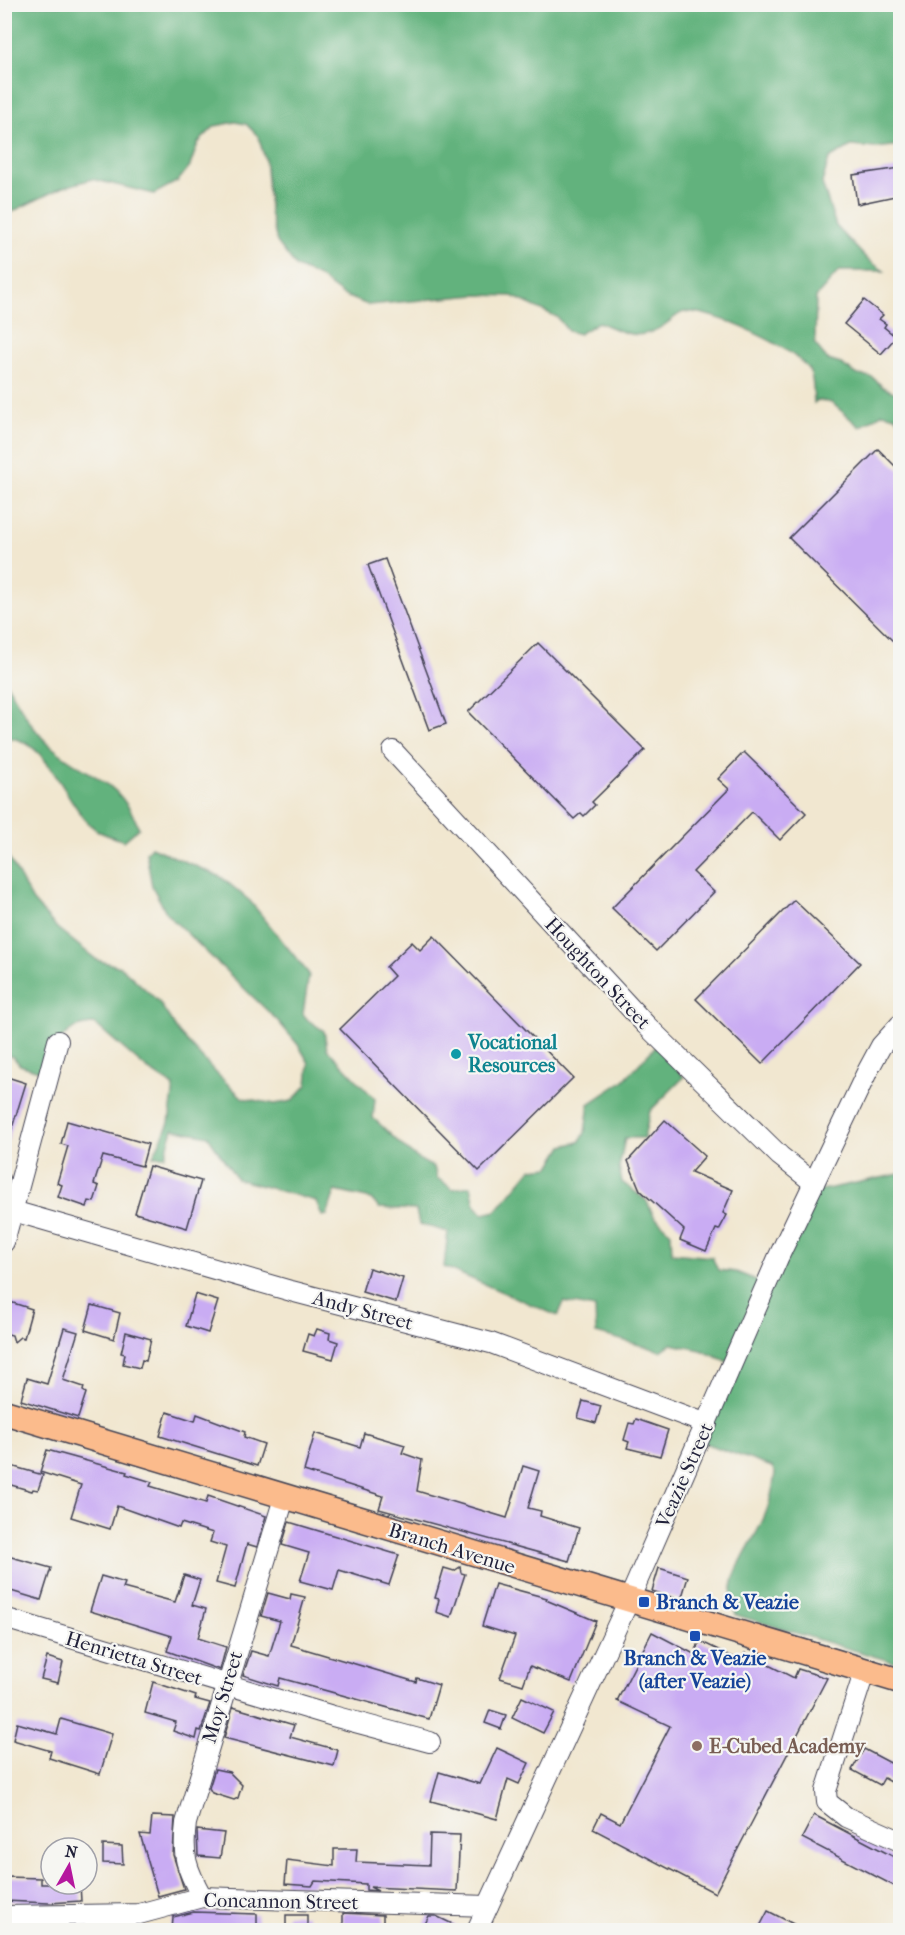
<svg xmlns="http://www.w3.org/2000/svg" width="905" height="1935" font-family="'IM FELL French Canon',serif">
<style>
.forest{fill:#62b27d;stroke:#426a5c;stroke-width:1.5}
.building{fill:#c9acf3}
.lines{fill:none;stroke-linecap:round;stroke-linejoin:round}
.minor-casing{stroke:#414051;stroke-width:22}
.major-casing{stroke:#414051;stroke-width:27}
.minor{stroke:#fff;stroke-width:20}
.major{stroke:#fbbb8c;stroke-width:24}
.culture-dot{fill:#0f9aa8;stroke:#f6f6f2;stroke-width:2}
.transit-dot{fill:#1a4fb4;stroke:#f6f6f2;stroke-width:2}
.education-dot{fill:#8d6e63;stroke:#f6f6f2;stroke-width:2}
.labels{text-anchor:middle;stroke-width:4.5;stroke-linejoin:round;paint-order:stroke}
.street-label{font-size:20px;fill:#22223b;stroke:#f6f6f2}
.culture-label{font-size:20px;font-weight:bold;fill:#0d838f;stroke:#f6f6f2;text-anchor:start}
.transit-label{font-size:20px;font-weight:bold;fill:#164399;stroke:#f6f6f2;text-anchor:start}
.education-label{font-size:20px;font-weight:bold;fill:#785e54;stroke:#f6f6f2;text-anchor:start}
</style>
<rect width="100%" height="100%" fill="#f6f6f2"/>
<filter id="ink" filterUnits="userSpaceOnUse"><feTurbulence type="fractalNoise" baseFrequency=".0167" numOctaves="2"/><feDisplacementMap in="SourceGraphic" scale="12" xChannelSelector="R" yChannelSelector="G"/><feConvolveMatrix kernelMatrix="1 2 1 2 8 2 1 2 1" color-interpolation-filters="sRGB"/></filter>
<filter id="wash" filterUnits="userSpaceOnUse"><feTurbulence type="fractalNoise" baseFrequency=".008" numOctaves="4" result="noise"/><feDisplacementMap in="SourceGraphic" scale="24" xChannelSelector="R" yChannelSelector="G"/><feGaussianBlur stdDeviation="1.35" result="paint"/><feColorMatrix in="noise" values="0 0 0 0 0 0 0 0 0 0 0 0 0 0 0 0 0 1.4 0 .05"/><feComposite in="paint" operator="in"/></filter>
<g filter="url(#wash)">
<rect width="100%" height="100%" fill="#f1e7d0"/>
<g class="forest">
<path d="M4,5h896v140l-24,3 -25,-2 -22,13 -7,24 14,43 32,34 16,11h-45l-23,26 -1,47 13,16 13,4 17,11 14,2 11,10 17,8v27l-4,-6 -13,-3 -23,14 -28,-24 -14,-3 -4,3c-1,-9 0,-23 -4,-31 -12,-24 -100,-63 -125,-60 -6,0 -13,8 -19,12 -27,19 -41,9 -68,-2l-19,12 -11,-3 -11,-14 -45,-21 -36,-1 -108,10 -25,-10 -26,-19 -21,-9 -19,-25 -7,-30 -5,-53 -7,-23 -12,-12 -11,-2 -20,4 -17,17 -8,23 -12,15 -24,13 -62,-15 -31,9 -56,27z"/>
<path d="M5,681c14,23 27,50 48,67 38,32 65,28 86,80l-15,13c-8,-3 -19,-6 -26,-10 -33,-22 -49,-96 -93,-93z"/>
<path d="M151,847l70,30 29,24 59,73 -6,40 5,6 16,11 3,18 48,50 -2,19c21,18 36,39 61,49l3,11 16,11 18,-3 4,19 8,9 13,-3 35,-42 19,-2 13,-21 16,-4 6,-9 4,-29 34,-23 33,-35 28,31 -34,34 -6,27h-19l-6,29 3,15 24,18 8,16 17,17 1,20 40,4 6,13 18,2 30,12 51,-93 83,-17v490l-164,-49c-16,-38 16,-66 29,-100 6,-14 8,-27 10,-42l-3,-6 -71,-25 31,-78 -31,-14 -30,-6 -10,7 -65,-18 -1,-25 -31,-6 -6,14 -114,-49 4,-35 -29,-8 -3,-14 -37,-2 -8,-9 -36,-8 -8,24 -5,1 -6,-15 -79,-22 -29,-43 -35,-7 -8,27h-12l16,-33 5,-37 -27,-17 -52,-45c-34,1 -39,22 -47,50l-28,-9 -7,-8 -8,-2 -1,-206 29,52 24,27 40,32 24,7 38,35 20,31 39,42 25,23 32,6 17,-3 15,-16 2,-22 -10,-17 -21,-25 -111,-107 -15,-28 -6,-33z"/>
</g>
<g id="blocks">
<g class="building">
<path d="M900,168v27l-43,9 -4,-29z"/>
<path d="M864,300l19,15 -4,4 7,5 -2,3 12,10 -15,17 -37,-30z"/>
<path d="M878,449l22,22v177l-111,-110z"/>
<path d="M385,559l61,165 -17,6 -61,-165z"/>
<path d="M538,643l107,107 -53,52 3,3 -11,11 -3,-3 -7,6 -106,-107z"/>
<path d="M744,752l62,61 -26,27 -28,-28 -59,60 21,20 -58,59 -44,-43 117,-119 -11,-10z"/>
<path d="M794,900l66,63 -98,101 -66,-65z"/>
<path d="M434,936l139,142 -94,93 -139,-142 54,-53 -8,-9 26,-25 8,8z"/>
<path d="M4,1076l22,7 -18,58h-4z"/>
<path d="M665,1120l40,36 -14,16 42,18 -10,23 4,2 -8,15 -3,-1 -10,22 -26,-11 4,-10 -44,-40 -12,-29z"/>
<path d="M67,1121l81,23 -6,22 -39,-10 -9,28 5,2 -5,16 -5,-1 -2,6 -29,-10 4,-12 -5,-2 11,-37 -7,-2z"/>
<path d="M149,1166l52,15 -14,47 -52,-15z"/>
<path d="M369,1268l34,10 -7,24 -34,-10z"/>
<path d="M195,1294l23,7 -10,32 -22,-7z"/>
<path d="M10,1302l22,7 -8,29 -4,-1 -6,5 -2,-7 -8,-2z"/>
<path d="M92,1305l28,8 -6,26 -29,-9z"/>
<path d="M64,1328l14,4 -15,48 21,7 -1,4 3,2 -8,25 -57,-18 6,-22 20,6z"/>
<path d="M317,1329l13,4 -1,6 9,3 -5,17 -30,-8 5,-17 6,2z"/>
<path d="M126,1332l25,7 -5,22 -4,-1 -2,8 -17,-4 2,-10 -4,-1z"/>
<path d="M583,1401l18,5 -5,17 -18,-5z"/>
<path d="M167,1412l28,9 2,-7 48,18 -1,5 20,7 -7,22 -97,-30z"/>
<path d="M636,1419l32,11 -8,26 -33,-8 2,-6 -5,-2 5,-17 5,1z"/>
<path d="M315,1433l45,14 4,-14 41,12 -3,8 20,7 -5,31 90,27 16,-52 16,5 -11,37 13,3 -1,5 39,12 -10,33 -190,-52 4,-13 -79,-25z"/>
<path d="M47,1450l80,22 -1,2 26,8 -2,4 56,17 2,-7 58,20 -9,31 -10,-3 -12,44 -19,-5 10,-36 -16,-5 3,-9 -32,-10 -2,5 -62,-22 -7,23 -39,-12 10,-32 -41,-13z"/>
<path d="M4,1464l39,11 -5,15 -5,-1 -1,2 -28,-8z"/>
<path d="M289,1522l110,33 -10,30 -50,-15 -6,20 -33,-9 9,-28 -27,-8z"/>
<path d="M4,1555l47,13 -10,32 -37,-11z"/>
<path d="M460,1567l1,6 4,1 -14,43 -15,-5 3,-13 -4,-1 9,-30 10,3z"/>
<path d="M659,1568l29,9 -7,23 -29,-9z"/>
<path d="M184,1575l16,5 -8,25 14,4 -8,29 28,9 -6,23 -53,-19 5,-15 -82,-25 11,-35 24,7 -2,5 52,14z"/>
<path d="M495,1584l52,14 -1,2 50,21 -25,61 -41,-16 -7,19 -23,-7 15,-42 -33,-10z"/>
<path d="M268,1593l22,6 1,-5 14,3 -14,48 125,37 1,-4 22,7 -10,34 -149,-41 -2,8 -35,-11 8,-24 18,5 11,-35 -19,-5z"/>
<path d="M652,1632l42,22 6,-13 41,20 4,-8 49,25 4,-9 29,9 -112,215 -122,-64 8,-16 19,10 50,-97 -53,-25z"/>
<path d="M47,1657l16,5 -5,21 -17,-4z"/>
<path d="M153,1682l43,14 -1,3 15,4 -9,28 -3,-1 -2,9 -23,-8 3,-9 -31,-9z"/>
<path d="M522,1697l32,15 -11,21 -31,-15z"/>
<path d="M233,1707l61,18 -4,12 48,13 -4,16 -110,-28z"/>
<path d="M490,1710l16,5 -5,14 -16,-6z"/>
<path d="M61,1719l51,15 -12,40 -51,-16 2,-7 -38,-11 4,-17 40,11z"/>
<path d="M497,1748l32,15 -10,21 -11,-5 -11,40 -66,-18 8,-29 41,12z"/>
<path d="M864,1749l36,19v19l-16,-9 -4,7 -28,-15z"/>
<path d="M215,1769l14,3 13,13 -4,13 -4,2 -22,-7 -3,-5z"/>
<path d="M814,1815l86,45v29l-98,-51z"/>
<path d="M152,1816l23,1 -2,38 11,34 -26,7 -18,-62 10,1z"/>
<path d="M197,1830l27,3 -4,25 -22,-2z"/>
<path d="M430,1834l30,1 -3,56 -87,-4 8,4 -12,-1v-6l-51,-3 -3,5 -27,-2 2,-24 47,6v-17h23l-1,13 73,3z"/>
<path d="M103,1845l19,1 1,18 -20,-1z"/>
<path d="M6,1877l35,1v6h39l1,17 -32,2 -44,-2z"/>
<path d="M768,1911l37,19h-47z"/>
<path d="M194,1912l63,2v16h-85l1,-13z"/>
<path d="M343,1913l40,2v15h-40z"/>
<rect x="286" y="1915" width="21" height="15"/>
<path d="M429,1916h7l29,14h-43z"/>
</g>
</g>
</g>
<g filter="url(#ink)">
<use href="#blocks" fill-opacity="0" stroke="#414051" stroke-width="1.5"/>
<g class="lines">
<g class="minor-casing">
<g id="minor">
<path d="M393,751l253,274 134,131 34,27"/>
<path d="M13,1211l278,80 200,52 216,81"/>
<path d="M4,1242l54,-201"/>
<path d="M4,1618l329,98 97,26"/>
<path d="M865,1670l-39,121 1,11 19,15 54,24"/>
<path d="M202,1897c-16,-29 -20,-41 -16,-74l98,-325"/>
<path d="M4,1916l135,-2 63,-17 286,9"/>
<path d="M477,1930l152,-330 149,-342 89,-186 14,-26 19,-21"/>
</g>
</g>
<g class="major-casing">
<path id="major" d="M4,1412l896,269"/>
</g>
<use href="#minor" class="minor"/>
<use href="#major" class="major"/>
</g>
</g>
<circle class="culture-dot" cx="456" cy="1054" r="6"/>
<g class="transit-dot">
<rect x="638" y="1596" width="12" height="12" rx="3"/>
<rect x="689" y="1630" width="12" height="12" rx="3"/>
</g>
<circle class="education-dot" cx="697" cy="1746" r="6"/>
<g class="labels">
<g class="street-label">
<text transform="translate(598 973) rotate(47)" y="7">Houghton Street</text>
<text transform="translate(363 1310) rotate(15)" y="7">Andy Street</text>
<text transform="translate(684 1475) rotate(-66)" y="7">Veazie Street</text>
<text transform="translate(452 1548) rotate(17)" y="7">Branch Avenue</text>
<text transform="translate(134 1658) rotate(17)" y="7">Henrietta Street</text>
<text transform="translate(222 1697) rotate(-73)" y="7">Moy Street</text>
<text transform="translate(281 1901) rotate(1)" y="7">Concannon Street</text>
</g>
<g class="culture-label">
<text x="468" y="1049">Vocational<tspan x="468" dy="23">Resources</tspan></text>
</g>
<g class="transit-label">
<text x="656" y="1609">Branch &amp; Veazie</text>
<text x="695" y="1665" text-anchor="middle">Branch &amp; Veazie<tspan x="695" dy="23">(after Veazie)</tspan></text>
</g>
<g class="education-label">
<text x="709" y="1753">E-Cubed Academy</text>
</g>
</g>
<rect width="905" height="1935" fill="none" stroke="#f6f6f2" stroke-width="24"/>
<g transform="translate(69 1866) rotate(9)"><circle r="28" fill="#f6f6f2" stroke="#a1a1a9" stroke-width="1.5"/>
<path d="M0-4.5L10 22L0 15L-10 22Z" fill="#b5179e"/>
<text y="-9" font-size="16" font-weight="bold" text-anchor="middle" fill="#22223b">N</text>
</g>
</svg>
